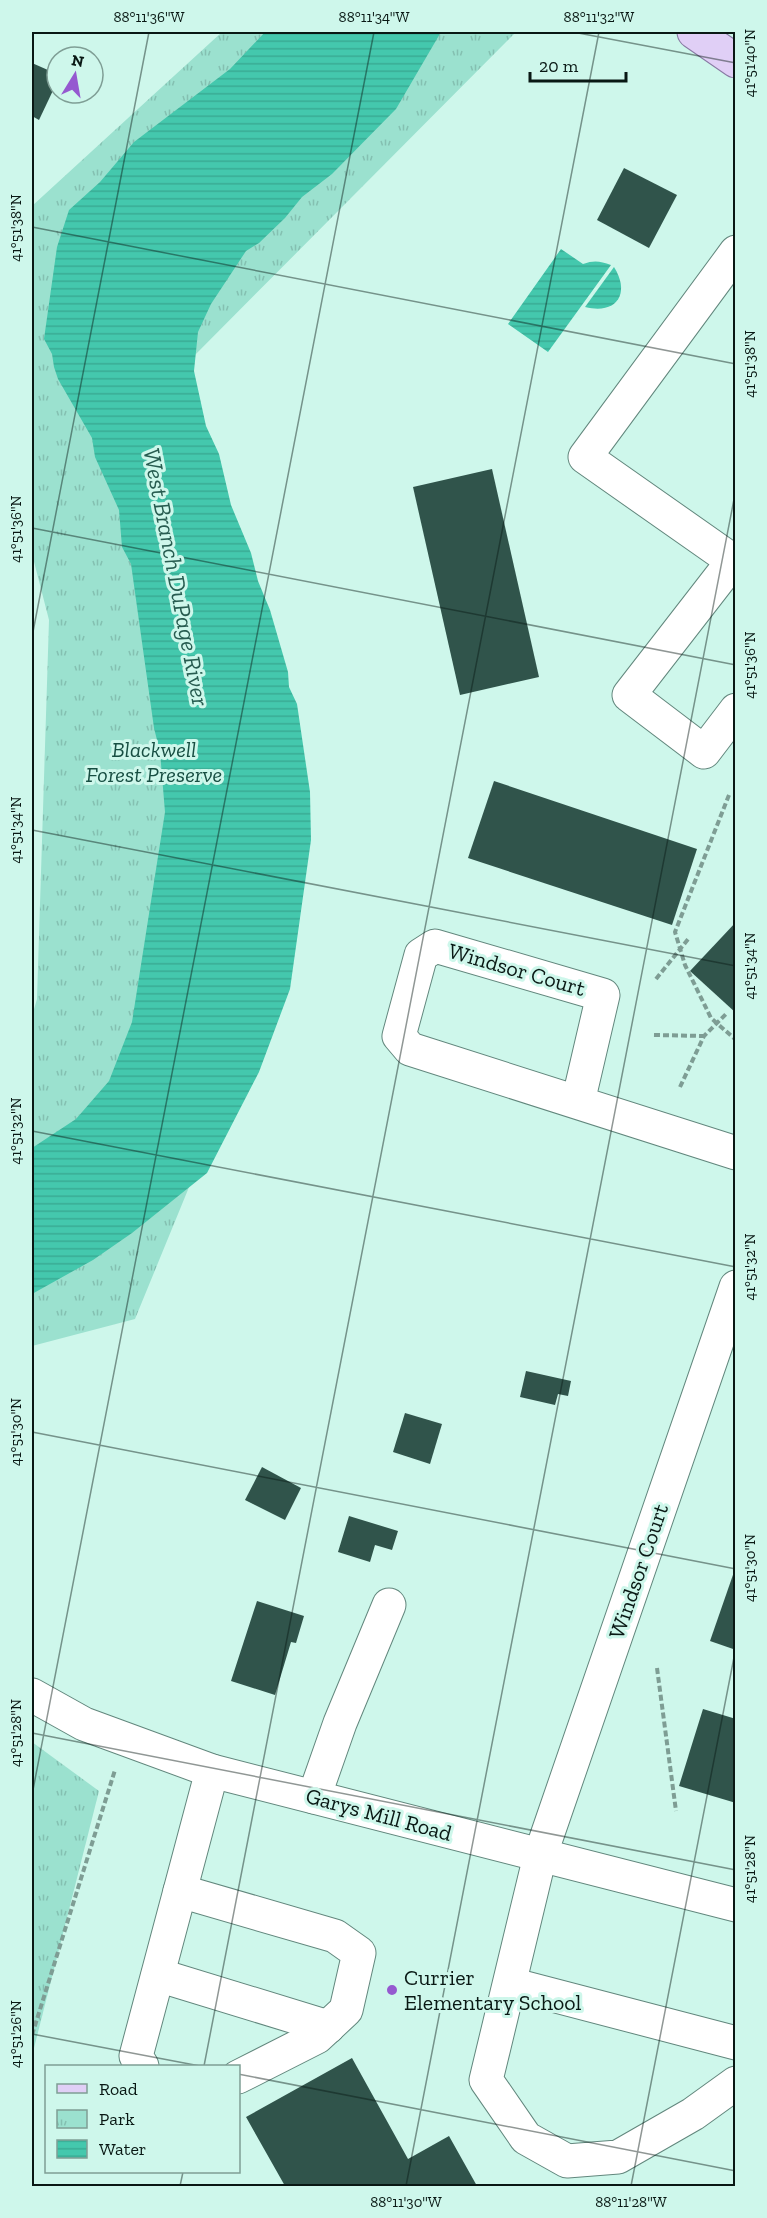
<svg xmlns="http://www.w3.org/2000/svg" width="767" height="2218" font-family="'Zilla Slab',serif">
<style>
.park{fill:url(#park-tufts)}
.water{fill:url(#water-rules)}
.building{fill:#30544b}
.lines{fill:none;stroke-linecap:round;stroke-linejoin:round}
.minor-casing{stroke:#62877d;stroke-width:35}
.major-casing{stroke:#887aa3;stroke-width:35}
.path{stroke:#7e9d94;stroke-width:4;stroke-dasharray:6 3;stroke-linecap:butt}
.minor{stroke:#fff;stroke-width:33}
.major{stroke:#e0cff6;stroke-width:33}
.ticks{fill:none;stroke:#091814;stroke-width:1.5;stroke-opacity:0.45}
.poi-dot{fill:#9559d0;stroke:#cef7eb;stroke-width:2}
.labels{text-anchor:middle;stroke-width:6;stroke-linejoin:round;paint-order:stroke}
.park-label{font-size:22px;font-style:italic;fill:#174e42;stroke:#cef7eb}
.street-label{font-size:22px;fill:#091814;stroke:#cef7eb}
.poi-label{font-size:22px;fill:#091814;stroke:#cef7eb;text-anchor:start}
.water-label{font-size:24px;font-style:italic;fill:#275c50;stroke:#cef7eb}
.neatline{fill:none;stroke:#091814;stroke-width:2}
.ticks-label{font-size:15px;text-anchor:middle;fill:#091814}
</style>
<defs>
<pattern id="park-tufts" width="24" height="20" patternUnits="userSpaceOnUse" patternTransform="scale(1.5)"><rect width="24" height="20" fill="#9be1cf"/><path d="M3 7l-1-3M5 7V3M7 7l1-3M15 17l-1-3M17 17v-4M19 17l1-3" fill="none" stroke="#84c0b1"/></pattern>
<pattern id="water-rules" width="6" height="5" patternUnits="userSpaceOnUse" patternTransform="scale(1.5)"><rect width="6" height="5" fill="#44c8ad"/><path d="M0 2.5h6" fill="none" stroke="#3aab94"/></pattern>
</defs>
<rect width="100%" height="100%" fill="#cef7eb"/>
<g class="park">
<path d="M222,32h294l-326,328 38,732 -93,227 -103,27v-330l5,-17 12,-379 -17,-66v-348z"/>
<path d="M32,1742l67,49 -67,265z"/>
</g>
<g class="water">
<path d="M265,32h176l-45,77 -64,65 -30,23 -17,21 -26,25 -13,8 -35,53 -13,28 -4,39 12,55 13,28 12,51 20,48 7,28 12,29 18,62 1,15 8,17 13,88 1,48 -21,149 -31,83 -52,101 -75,60 -39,27 -61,34v-146l44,-29 33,-38 23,-59 33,-210 -5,-60 -6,-24 -23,-164 -9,-17 -3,-37 -24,-53 -3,-19 -34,-59 -4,-12 -2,-13 -8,-15 13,-92 12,-37 31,-28 34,-40 96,-73z"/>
<path d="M561,249l22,15c11,-4 17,-3 28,1l-63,87 -40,-28z"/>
<path d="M614,267c17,27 2,48 -29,40z"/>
</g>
<g class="building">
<path d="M32,63l25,11v8l-18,38 -7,-4z"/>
<path d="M624,168l53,27 -28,53 -52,-28z"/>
<path d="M492,469l47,208 -79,18 -47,-208z"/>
<path d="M494,781l203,68 -25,76 -204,-67z"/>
<path d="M736,922v91l-46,-42z"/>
<path d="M526,1371l45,10 -3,15 -10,-2 -3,11 -35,-8z"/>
<path d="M405,1413l37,11 -12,40 -37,-12z"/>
<path d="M262,1467l39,21 -16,32 -40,-20z"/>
<path d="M349,1516l49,15 -6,19 -17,-5 -5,17 -32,-10z"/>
<path d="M735,1569h1v81l-26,-9z"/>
<path d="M257,1601l47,15 -8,27 -5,-1 -16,53 -44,-14z"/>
<path d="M703,1709l33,10v84l-57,-17z"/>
<path d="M352,2058l56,101 41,-23 28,50h-192l-39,-69z"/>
</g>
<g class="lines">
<g class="minor-casing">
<g id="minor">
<path d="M736,252l-151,205 151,106"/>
<path d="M736,557l-107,138 75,57 32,-42"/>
<path d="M578,1102l25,-107 -168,-49 -14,9 -22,81 11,13 326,104"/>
<path d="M736,1287l-196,569 -54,224 40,58 41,23 51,-4 75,-43 43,-31"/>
<path d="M32,1695l52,29 128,47 524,134"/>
<path d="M314,1797l26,-74 49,-118"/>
<path d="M180,1891l155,45 24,17 -13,57 -29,27 -79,40"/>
<path d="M158,1975l170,52"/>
<path d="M510,1984l226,59"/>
<path d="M142,2066l-6,-10 76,-285"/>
</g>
</g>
<g class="major-casing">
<path id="major" d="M694,32l42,29"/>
</g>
<g class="path">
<path d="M729,795l-54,137 10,33 26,53 25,22"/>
<path d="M656,979l33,-41"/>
<path d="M654,1035l50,1"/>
<path d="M680,1087l24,-51 22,-22"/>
<path d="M657,1668l19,143"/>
<path d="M32,2035l83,-265"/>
</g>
<use href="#minor" class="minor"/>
<use href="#major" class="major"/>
</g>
<path class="ticks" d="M573,32l163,31M32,227l704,137M32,528l704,137M32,637l117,-605M32,830l704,136M32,1131l704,136M32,1432l704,137M32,1733l704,137M32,1795l342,-1763M32,2034l168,32M204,2066l395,-2034M238,2074l498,97M180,2186l3,-14M406,2186l330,-1697M631,2186l105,-539"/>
<circle class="poi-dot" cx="392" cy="1990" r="6"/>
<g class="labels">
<g class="park-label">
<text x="154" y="757">Blackwell<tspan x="154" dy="25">Forest Preserve</tspan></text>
</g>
<g class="street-label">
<text transform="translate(517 969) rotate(16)" y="8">Windsor Court</text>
<text transform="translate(638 1571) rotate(-71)" y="8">Windsor Court</text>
<text transform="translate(379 1814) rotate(15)" y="8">Garys Mill Road</text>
</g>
<g class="poi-label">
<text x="404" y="1985">Currier<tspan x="404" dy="25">Elementary School</tspan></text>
</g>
<g class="water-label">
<text transform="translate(176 577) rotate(79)" y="8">West Branch DuPage River</text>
</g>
</g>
<rect width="767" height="2218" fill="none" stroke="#cef7eb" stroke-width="66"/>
<rect x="45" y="2065" width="195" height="108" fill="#cef7eb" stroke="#7f9e95" stroke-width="1.5"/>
<rect x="57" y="2084" width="30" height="9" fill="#e0cff6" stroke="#7f9e95" stroke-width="1.5"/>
<text x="99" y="2095" font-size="18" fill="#091814">Road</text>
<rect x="57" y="2110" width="30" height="18" fill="url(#park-tufts)" stroke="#7f9e95" stroke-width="1.5"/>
<text x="99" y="2125" font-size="18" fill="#091814">Park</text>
<rect x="57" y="2140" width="30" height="18" fill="url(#water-rules)" stroke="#7f9e95" stroke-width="1.5"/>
<text x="99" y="2155" font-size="18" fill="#091814">Water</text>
<g transform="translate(75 75) rotate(11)"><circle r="28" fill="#cef7eb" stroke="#7f9e95" stroke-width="1.5"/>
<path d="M0-4.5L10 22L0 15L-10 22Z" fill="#9559d0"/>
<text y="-9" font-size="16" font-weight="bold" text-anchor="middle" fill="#091814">N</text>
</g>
<path d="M530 72v9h96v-9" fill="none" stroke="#091814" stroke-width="3"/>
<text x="539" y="72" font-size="18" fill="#091814" stroke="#cef7eb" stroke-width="4.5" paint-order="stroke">20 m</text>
<rect x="33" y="33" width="701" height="2152" class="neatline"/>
<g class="ticks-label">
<text x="149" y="22">88°11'36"W</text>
<text x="374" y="22">88°11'34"W</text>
<text x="599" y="22">88°11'32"W</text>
<text transform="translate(750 63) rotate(-90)" y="5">41°51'40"N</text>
<text transform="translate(16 228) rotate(-90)" y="5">41°51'38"N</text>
<text transform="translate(750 364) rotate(-90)" y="5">41°51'38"N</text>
<text transform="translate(16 529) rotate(-90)" y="5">41°51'36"N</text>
<text transform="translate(750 665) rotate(-90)" y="5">41°51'36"N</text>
<text transform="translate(16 830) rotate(-90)" y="5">41°51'34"N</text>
<text transform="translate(750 966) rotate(-90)" y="5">41°51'34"N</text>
<text transform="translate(16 1131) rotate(-90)" y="5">41°51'32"N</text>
<text transform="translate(750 1267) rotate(-90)" y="5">41°51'32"N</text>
<text transform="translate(16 1432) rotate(-90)" y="5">41°51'30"N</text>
<text transform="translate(750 1568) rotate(-90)" y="5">41°51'30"N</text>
<text transform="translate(16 1733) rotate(-90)" y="5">41°51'28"N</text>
<text transform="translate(750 1869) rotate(-90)" y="5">41°51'28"N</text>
<text transform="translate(16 2034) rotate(-90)" y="5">41°51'26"N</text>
<text x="406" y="2207">88°11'30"W</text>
<text x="631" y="2207">88°11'28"W</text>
</g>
</svg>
